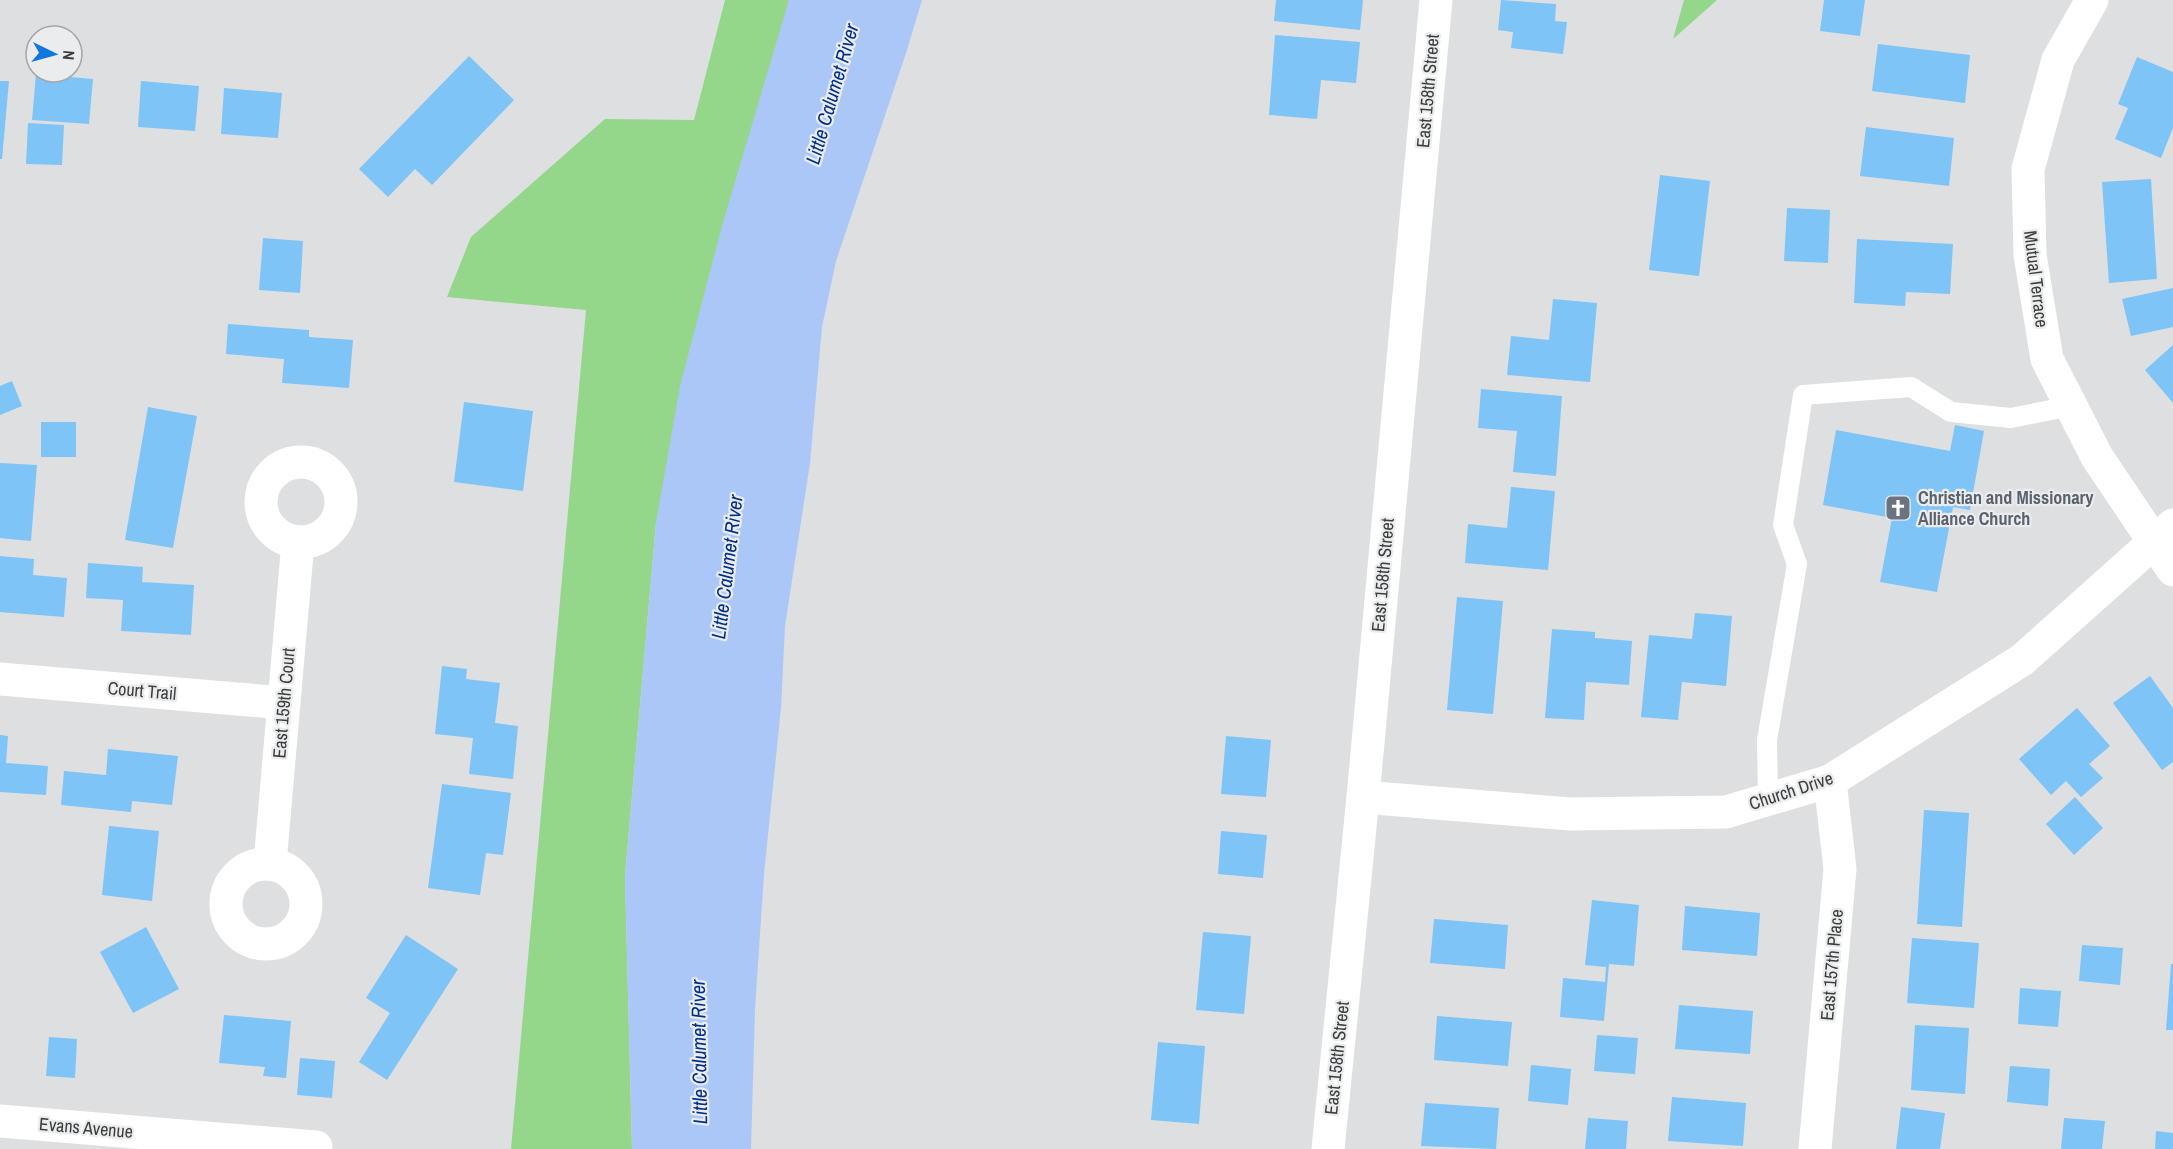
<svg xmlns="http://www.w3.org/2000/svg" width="2173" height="1149" font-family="'Archivo Narrow',sans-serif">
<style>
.green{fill:#94d78b}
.water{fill:#abc7f8}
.building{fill:#7fc4f7}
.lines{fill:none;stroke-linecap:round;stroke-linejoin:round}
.lane{stroke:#fff;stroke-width:20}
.street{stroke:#fff;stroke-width:33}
.labels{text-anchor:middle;stroke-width:4.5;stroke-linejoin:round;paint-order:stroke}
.street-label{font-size:18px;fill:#3c3d3d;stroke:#eaeced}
.worship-label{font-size:18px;font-weight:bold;fill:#5b616d;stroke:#eaeced;text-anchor:start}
.water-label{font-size:20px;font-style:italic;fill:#01308a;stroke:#eaeced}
</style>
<rect width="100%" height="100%" fill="#dddfe0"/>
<g class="green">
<path d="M725,0h64l-133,523 -31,353 7,273h-121l75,-839 -139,-13 24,-60 134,-118 89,1z"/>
<path d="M1684,0h33l-44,39z"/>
</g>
<path class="water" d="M789,0h133l-15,50 -71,211 -14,66 -12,136 -25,163 -4,82 -17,166 -9,135 -4,140h-119l-7,-273 31,-353 24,-137 42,-160z"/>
<g class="building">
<path d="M1276,0h87l-3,30 -86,-9z"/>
<path d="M1501,0l55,4 -1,17 12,1 -4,32 -52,-6 2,-16 -15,-2z"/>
<path d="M1824,0h41l-5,36 -40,-5z"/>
<path d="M1275,35l85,7 -4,41 -35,-3 -4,39 -48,-4z"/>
<path d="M1878,44l92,11 -5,48 -93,-12z"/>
<path d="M469,56l45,44 -82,85 -17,-16 -27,28 -29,-28z"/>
<path d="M2137,57l36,15v56l-12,30 -46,-19 13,-31 -10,-4z"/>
<path d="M36,74l57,5 -4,45 -57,-4z"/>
<path d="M0,81h9l-7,78h-2z"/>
<path d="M141,81l58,5 -4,45 -57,-4z"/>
<path d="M224,88l58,5 -4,45 -57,-4z"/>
<path d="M28,123l36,2 -2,40 -36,-1z"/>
<path d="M1866,127l88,11 -5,48 -89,-10z"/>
<path d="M1660,175l50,6 -11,95 -50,-6z"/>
<path d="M2151,179l6,100 -48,4 -7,-101z"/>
<path d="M1787,208l43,2 -2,53 -44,-2z"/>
<path d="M263,238l40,3 -3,52 -41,-3z"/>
<path d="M1857,239l96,5 -3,50 -44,-2 -1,14 -51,-3z"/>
<path d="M2173,288v39l-42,9 -9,-37z"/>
<path d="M1553,299l44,4 -7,79 -83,-7 4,-39 38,4z"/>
<path d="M228,324l81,6v7l44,3 -4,48 -67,-5 2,-24 -58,-5z"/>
<path d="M2173,345v58l-28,-33z"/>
<path d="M12,381l10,25 -22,9v-29z"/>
<path d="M1481,389l81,7 -6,80 -43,-4 4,-41 -39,-3z"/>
<path d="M464,402l69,9 -10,80 -69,-9z"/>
<path d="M148,407l49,9 -24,132 -48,-8z"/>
<rect x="41" y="422" width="35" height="35"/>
<path d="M1955,425l29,6 -14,79 -17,-3 -16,85 -57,-10 12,-64 -69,-13 13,-75 114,21z"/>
<path d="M0,463l37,2 -6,76 -31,-3z"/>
<path d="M1511,487l44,4 -7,79 -83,-7 3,-39 39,4z"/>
<path d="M0,556l34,3 -1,16 34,3 -3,39 -64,-5z"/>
<path d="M88,563l55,4 -1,15 52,3 -3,50 -70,-4 2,-31 -37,-2z"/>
<path d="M1457,597l46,4 -10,113 -46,-4z"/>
<path d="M1695,613l37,3 -6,70 -44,-4 -4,38 -37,-3 8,-82 43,4z"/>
<path d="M1552,629l43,3v6l37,3 -3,44 -43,-3 -2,38 -39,-2z"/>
<path d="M442,666l25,3 -1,10 34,4 -5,40 23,3 -5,53 -44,-5 4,-36 -38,-4z"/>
<path d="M2150,676l23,32v54l-11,8 -49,-67z"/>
<path d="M2077,708l33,38 -21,18 14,14 -22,19 -15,-16 -15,14 -32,-36z"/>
<path d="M0,735l8,1 -2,27 42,3 -2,29 -46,-3z"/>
<path d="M1226,736l45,4 -5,57 -45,-3z"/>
<path d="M108,749l70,7 -6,49 -40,-4 -1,11 -70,-7 3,-34 42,4z"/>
<path d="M442,784l69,9 -8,62 -17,-2 -6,42 -52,-7z"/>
<path d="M2075,797l28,31 -29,27 -28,-31z"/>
<path d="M1924,810l45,3 -7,114 -45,-3z"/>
<path d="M109,826l50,5 -7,70 -50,-6z"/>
<path d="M1221,831l46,4 -4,43 -45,-4z"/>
<path d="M1592,900l47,5 -5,61 -25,-2 -5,57 -44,-4 3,-39 42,4 1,-15 -21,-2z"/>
<path d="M1685,906l75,7 -3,43 -75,-6z"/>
<path d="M1434,919l74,6 -3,44 -75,-6z"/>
<path d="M146,927l33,62 -46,24 -33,-61z"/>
<path d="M1203,932l48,4 -7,78 -48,-4z"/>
<path d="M406,935l52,34 -71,111 -28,-18 31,-49 -24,-15z"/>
<path d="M1912,938l67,5 -5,65 -67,-5z"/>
<path d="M2082,945l41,3 -3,37 -41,-4z"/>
<path d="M2171,964h2v66h-7z"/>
<path d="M2020,988l41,3 -3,36 -40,-3z"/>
<path d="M1679,1005l74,6 -3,43 -75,-5z"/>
<path d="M224,1015l67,6 -5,57 -23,-2 2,-9 -46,-4z"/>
<path d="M1437,1016l75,6 -4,44 -74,-6z"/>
<path d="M1915,1025l54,3 -4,66 -54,-4z"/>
<path d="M1597,1035l41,3 -3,36 -41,-3z"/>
<path d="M49,1037l28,2 -2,39 -29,-2z"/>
<path d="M1158,1042l47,4 -6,78 -48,-4z"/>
<path d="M300,1058l35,3 -3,37 -35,-3z"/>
<path d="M1531,1065l40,4 -3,36 -40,-4z"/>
<path d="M2010,1066l40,3 -2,37 -41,-4z"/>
<path d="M1672,1097l74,6 -3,43 -75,-5z"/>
<path d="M1425,1103l74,5 -3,41 -75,-3z"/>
<path d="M1901,1107l44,6 -5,36h-44z"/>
<path d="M1588,1118l40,3 -2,28h-41z"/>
<path d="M2064,1118l41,3 -3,28h-41z"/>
<path d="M2156,1131l17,2v16h-18z"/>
</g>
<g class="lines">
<path class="lane" d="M1768,799l-1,-59 30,-176 -14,-39 20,-130 108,-8 40,25 60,6 60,-12"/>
<g class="street">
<path d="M2092,0l-34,60 -30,109 2,86 17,104 50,98 76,113"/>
<circle cx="301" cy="502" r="40"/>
<path d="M0,679l284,24"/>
<path d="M1363,797l207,17 156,-2 104,-31 192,-121 151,-135"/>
<path d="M270,863l28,-321"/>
<circle cx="266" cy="904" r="40"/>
<path d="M0,1121l316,26"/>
<path d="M1328,1149l35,-352 73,-797"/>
<path d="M1815,1149l25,-280 -10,-88"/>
</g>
</g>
<defs>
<g id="church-square" transform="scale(1.35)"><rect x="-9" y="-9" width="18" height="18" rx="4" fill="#6b7280" stroke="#eaeced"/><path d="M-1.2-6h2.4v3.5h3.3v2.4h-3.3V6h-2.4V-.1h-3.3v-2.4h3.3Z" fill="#fff"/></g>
</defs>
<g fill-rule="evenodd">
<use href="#church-square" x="1898" y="508"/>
</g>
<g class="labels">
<g class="street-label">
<text transform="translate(1428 91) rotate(-85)" y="6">East 158th Street</text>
<text transform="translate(2036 279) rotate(83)" y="6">Mutual Terrace</text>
<text transform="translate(1383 575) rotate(-85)" y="6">East 158th Street</text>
<text transform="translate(142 691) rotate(5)" y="6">Court Trail</text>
<text transform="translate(284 703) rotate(-85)" y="6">East 159th Court</text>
<text transform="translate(1791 791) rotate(-18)" y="6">Church Drive</text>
<text transform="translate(1832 965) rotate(-85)" y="6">East 157th Place</text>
<text transform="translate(1337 1058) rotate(-84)" y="6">East 158th Street</text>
<text transform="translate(86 1128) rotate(5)" y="6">Evans Avenue</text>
</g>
<g class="worship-label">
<text x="1918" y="504">Christian and Missionary<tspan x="1918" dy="21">Alliance Church</tspan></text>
</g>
<g class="water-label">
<text transform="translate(832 94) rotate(-74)" y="7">Little Calumet River</text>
<text transform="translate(727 567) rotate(-83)" y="7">Little Calumet River</text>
<text transform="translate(699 1052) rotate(-91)" y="7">Little Calumet River</text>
</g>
</g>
<g transform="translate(54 54) rotate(95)"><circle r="28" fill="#eaeced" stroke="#a4a6a7" stroke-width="1.5"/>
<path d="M0-4.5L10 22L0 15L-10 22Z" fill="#1177e0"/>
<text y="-9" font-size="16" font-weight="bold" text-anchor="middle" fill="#3c3d3d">N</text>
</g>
</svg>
